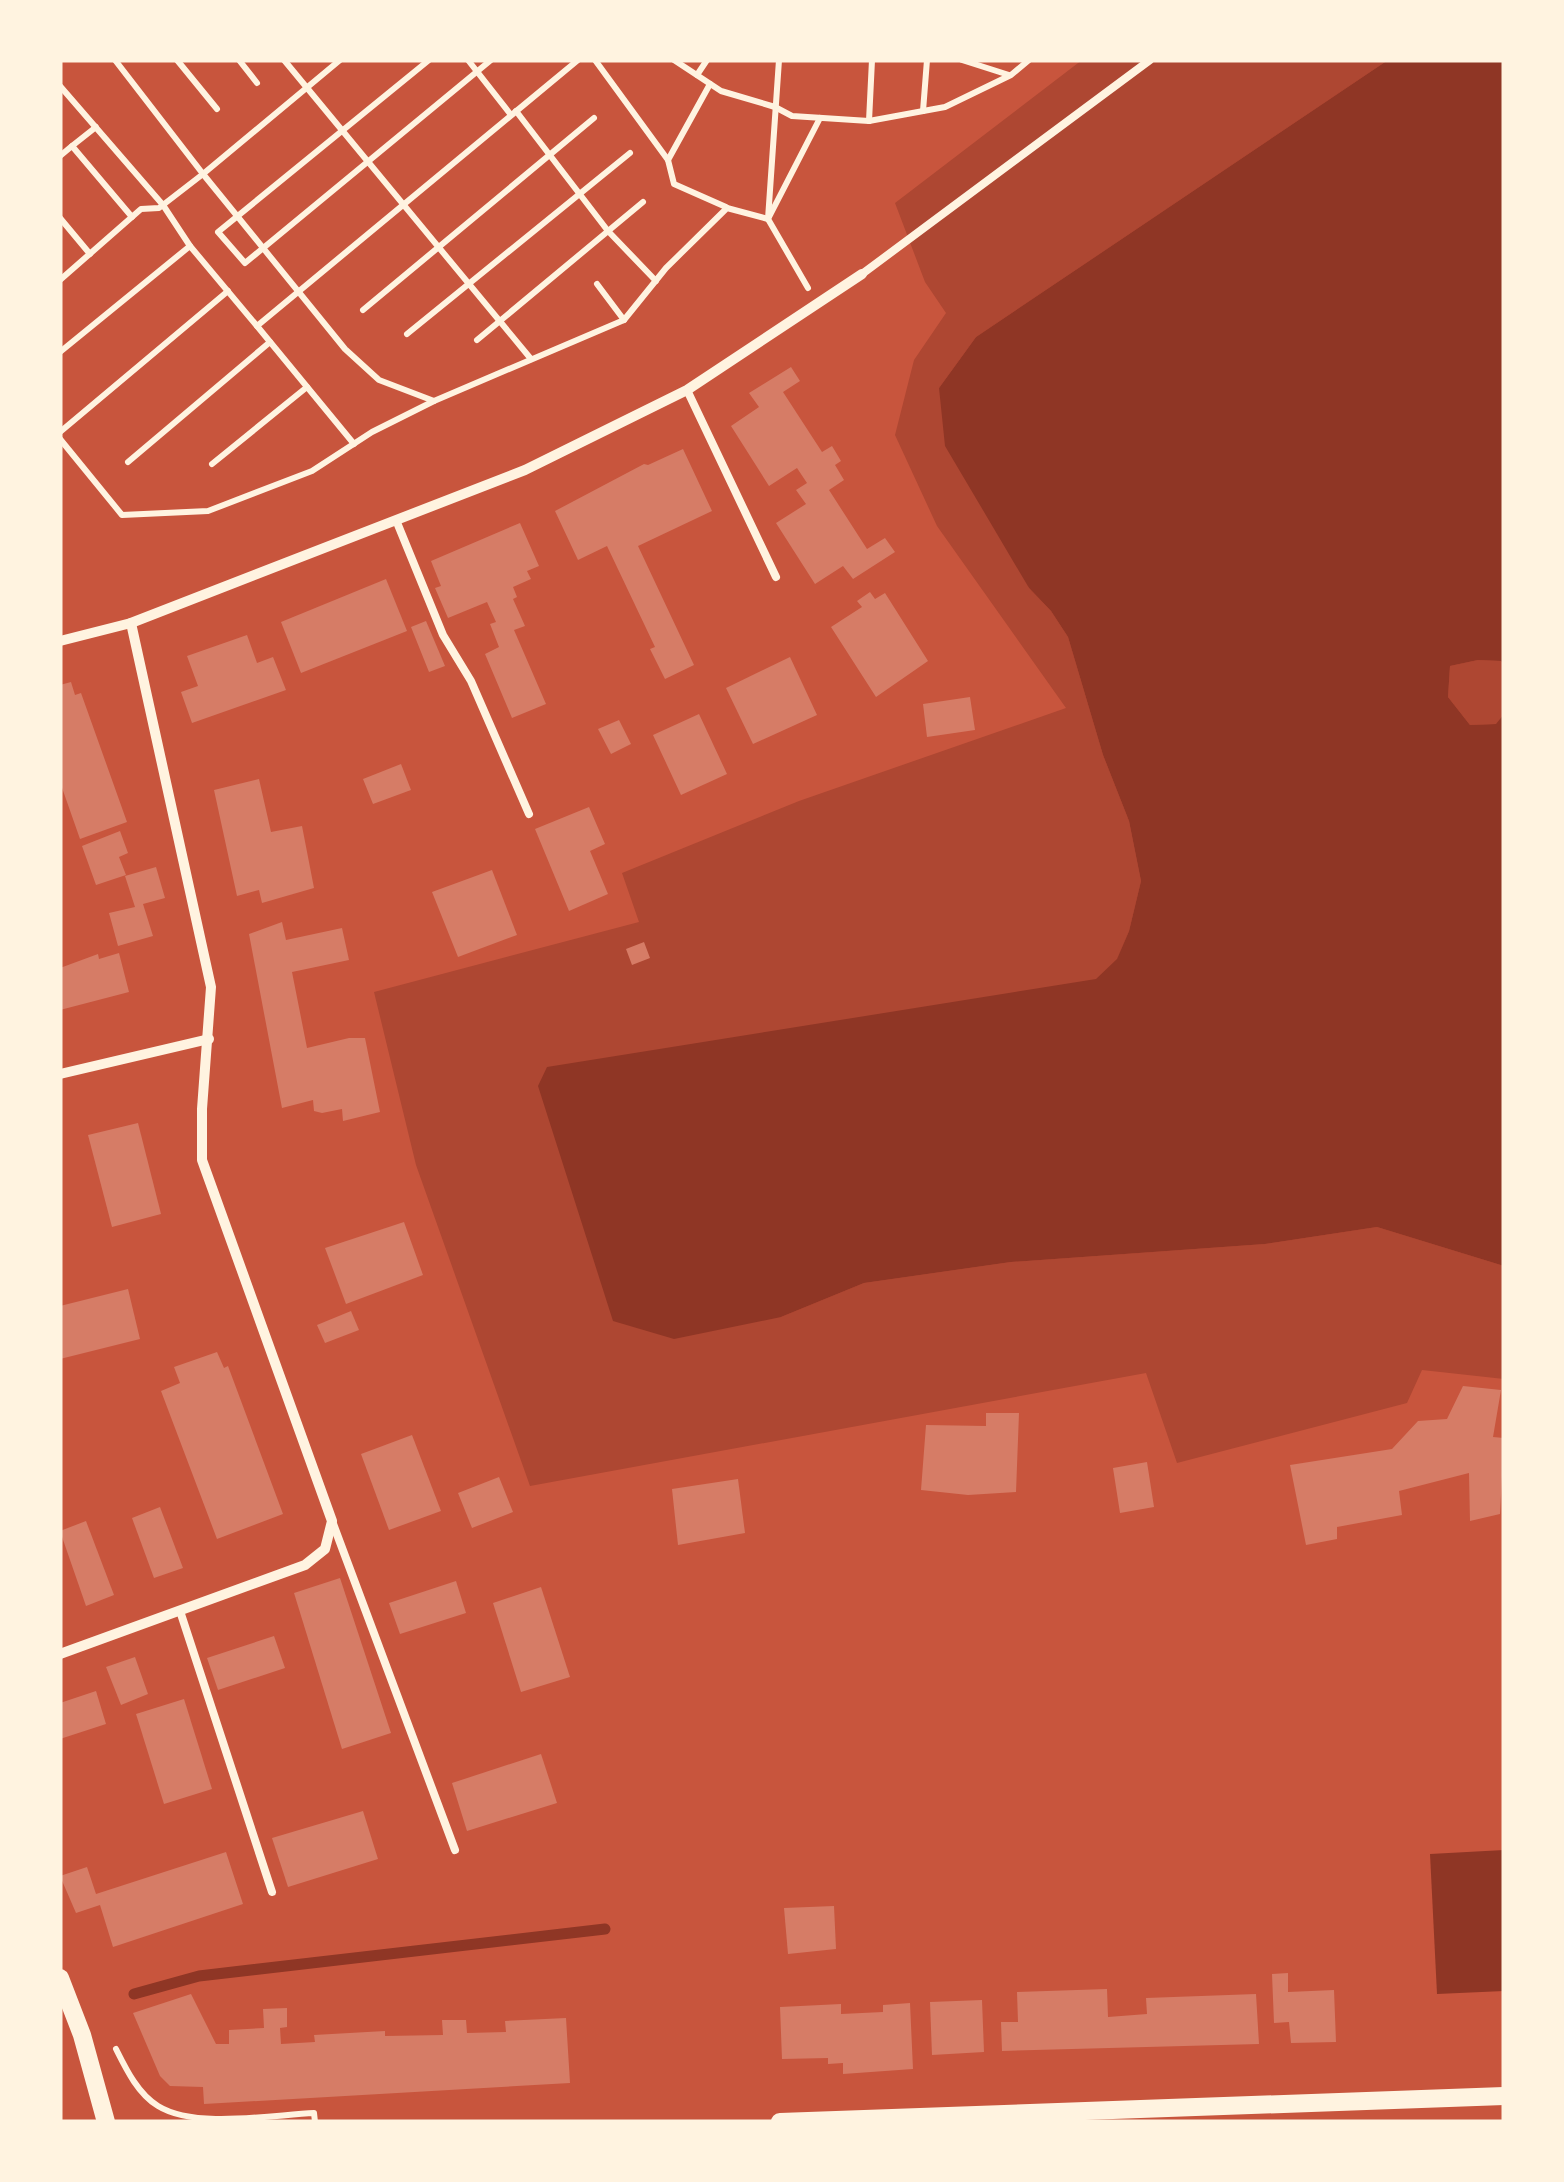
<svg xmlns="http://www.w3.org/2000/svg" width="1564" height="2182" font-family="'Zilla Slab',serif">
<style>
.green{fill:#ae4732}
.water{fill:#8f3625}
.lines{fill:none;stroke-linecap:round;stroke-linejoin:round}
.stream{stroke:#8f3625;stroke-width:11}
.building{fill:#d67c66}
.path{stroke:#fff3e0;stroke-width:6}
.service{stroke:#fff3e0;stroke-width:8}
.minor{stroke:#fff3e0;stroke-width:10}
.tertiary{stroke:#fff3e0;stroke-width:18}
</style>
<rect width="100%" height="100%" fill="#c8553d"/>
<g class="green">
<path d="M1082,60h306l-412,277 -37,51 90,200 22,23 17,26 35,118 26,66 12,60 -12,50 -12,29 -336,357 83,-34 147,-21 254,-18 112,-17 127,39v113l-82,-9 -15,33 -230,60 -31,-90 -616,113 -114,-321 -42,-173 265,-70 -17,-49 177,-72 267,-93 -129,-182 -42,-91 19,-75 32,-47 -21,-31 -30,-79z"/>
<path d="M1478,660l23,1 3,4v49l-7,10 -27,1 -22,-28 2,-31z"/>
</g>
<g class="water">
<path d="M1388,60h116v605l-3,-4 -23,-1 -28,6 -2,31 22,28 26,-1 8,-10v552l-127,-39 -112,17 -254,18 -147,21 -83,34 -107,22 -61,-18 -75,-235 9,-19 549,-88 21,-20 12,-28 12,-50 -12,-60 -26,-66 -35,-118 -17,-26 -22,-23 -84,-142 -6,-58 37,-51z"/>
<path d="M1504,1850v141l-67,3 -7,-140z"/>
</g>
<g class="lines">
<path class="stream" d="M134,1994l65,-18 406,-47"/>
</g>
<g class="building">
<path d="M791,367l9,14 -17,11 39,60 10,-6 9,15 -6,4 9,15 -15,10 38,59 18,-11 10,14 -42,27 -10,-13 -28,18 -39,-61 30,-19 -10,-14 11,-7 -10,-15 -28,18 -38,-60 28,-19 -10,-14z"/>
<path d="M683,449l29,62 -74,35 56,119 -29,14 -15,-30 5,-2 -48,-101 -29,14 -23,-49 89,-47 4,1z"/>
<path d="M520,523l19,43 -12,5 4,8 -18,8 4,10 -4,2 12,27 -11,4 32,74 -34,14 -27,-64 14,-7 -9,-23 6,-2 -9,-20 -39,16 -13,-30 6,-2 -10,-25z"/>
<path d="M386,579l21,52 -106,42 -20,-51z"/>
<path d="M870,592l5,7 10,-6 43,68 -52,36 -45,-70 31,-20 -5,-6z"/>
<path d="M426,621l19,45 -16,6 -18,-45z"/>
<path d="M247,635l10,28 16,-6 13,33 -94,33 -11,-31 17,-6 -11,-30z"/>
<path d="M790,657l27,58 -64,29 -27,-56z"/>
<path d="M71,682l4,13 6,-2 46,129 -47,17 -20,-57v-97z"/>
<path d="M970,697l5,33 -48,7 -4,-33z"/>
<path d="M699,714l28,60 -46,21 -28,-60z"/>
<path d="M619,720l12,24 -20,10 -13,-25z"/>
<path d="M401,764l10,26 -38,14 -10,-25z"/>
<path d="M259,779l12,53 31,-6 12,62 -52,15 -3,-13 -22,6 -23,-106z"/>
<path d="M589,807l16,37 -15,7 18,43 -39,17 -34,-82z"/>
<path d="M120,831l8,22 -9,4 7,18 -30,10 -14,-39z"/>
<path d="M156,867l9,31 -22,6 10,32 -35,10 -9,-33 26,-6 -10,-31z"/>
<path d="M492,870l25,65 -59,22 -26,-65z"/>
<path d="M282,922l4,18 56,-12 7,32 -57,12 15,76 42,-10h16l15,74 -37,9 -1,-12 -20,4 -8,-2 -1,-11 -31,8 -33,-174z"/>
<path d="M644,942l6,16 -18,7 -6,-16z"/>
<path d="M119,953l10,39 -69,18v-42l38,-14 1,5z"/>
<path d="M138,1123l23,91 -49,13 -24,-92z"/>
<path d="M404,1222l19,53 -77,29 -21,-56z"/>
<path d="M128,1289l12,50 -80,20v-53z"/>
<path d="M351,1311l8,19 -34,13 -8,-18z"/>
<path d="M217,1352l7,16 4,-2 55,148 -66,25 -56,-148 19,-8 -6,-16z"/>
<path d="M1463,1386l38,4 -8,47 11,1 -4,76 -30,7 -1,-48 -70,18 3,24 -65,12v12l-31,6 -16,-80 102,-16 26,-28 29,-2z"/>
<path d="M986,1413h33l-3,79 -48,3 -47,-5 5,-65 60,1z"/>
<path d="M412,1435l29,76 -52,19 -28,-76z"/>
<path d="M1147,1462l7,45 -34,6 -7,-45z"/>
<path d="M499,1477l14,35 -41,16 -14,-35z"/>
<path d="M738,1479l7,54 -67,12 -6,-56z"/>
<path d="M160,1507l23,61 -29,10 -22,-60z"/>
<path d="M86,1521l28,74 -28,11 -26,-75z"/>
<path d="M340,1578l51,155 -49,16 -48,-156z"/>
<path d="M456,1581l10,32 -66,21 -11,-31z"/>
<path d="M541,1587l29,90 -49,15 -28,-89z"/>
<path d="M274,1636l11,32 -67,22 -11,-32z"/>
<path d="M135,1657l13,37 -27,11 -15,-38z"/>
<path d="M96,1691l10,33 -46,15v-36z"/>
<path d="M184,1699l28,90 -48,15 -28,-90z"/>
<path d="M541,1754l16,49 -90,28 -15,-48z"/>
<path d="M363,1811l15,48 -90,28 -16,-49z"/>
<path d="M226,1852l17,52 -130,43 -13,-42 -24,8 -16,-37 27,-9 9,27z"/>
<path d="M834,1906l2,43 -48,5 -4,-46z"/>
<path d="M1288,1973v19l46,-2 2,52 -45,1 -2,-21 -15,1 -2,-49z"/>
<path d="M1107,1989l1,28 39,-3 -1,-16 110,-4 3,50 -257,7 -1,-29h17l-1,-30z"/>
<path d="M191,1994l25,50h13v-14l35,-2 -1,-19 24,-1v19l-7,1 1,16 34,-2 -1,-7 71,-4v5l58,-1 -1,-15h24l1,13 39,-1 -1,-11 61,-3 4,65 -366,21 -1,-17 -33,-1 -10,-10 -27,-63z"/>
<path d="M982,2000l2,52 -52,3 -2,-53z"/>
<path d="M910,2003l3,66 -70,5v-11l-15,1v-6l-46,1 -2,-52 61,-3v10l42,-2v-7z"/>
</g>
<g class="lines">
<g class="path">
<path d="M177,60l40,49"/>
<path d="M239,60l18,23"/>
<path d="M284,60l247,299"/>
<path d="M340,60l-137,114 142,175 34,31 55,21"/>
<path d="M429,60l-211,172 27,31 246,-203"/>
<path d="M468,60l43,55"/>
<path d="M595,60l73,100"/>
<path d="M674,60l47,31 54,16 17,9 77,5 76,-14 66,-32 18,-15"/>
<path d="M779,60l-11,159 40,69"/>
<path d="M962,60l47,15"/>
<path d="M697,75l10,-15"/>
<path d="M710,84l-42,76 6,24 52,23"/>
<path d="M60,86l103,119 27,41"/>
<path d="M516,111l92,120 48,50"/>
<path d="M923,111l4,-51"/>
<path d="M869,121l3,-61"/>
<path d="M96,127l-24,19 60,71"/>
<path d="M60,156l12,-10"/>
<path d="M60,218l30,36"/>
<path d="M60,280l81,-71 18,-1 44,-34 -88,-114"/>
<path d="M597,284l27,36"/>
<path d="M363,310l231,-192"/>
<path d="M407,334l223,-181"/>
<path d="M477,340l166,-138"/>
<path d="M60,352l130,-106 67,80"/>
<path d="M60,432l168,-141"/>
<path d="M60,439l62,76 86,-4 104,-40 60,-39 62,-31 190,-81 42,-52 61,-60 41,11 52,-101"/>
<path d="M354,444l-97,-118 321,-266"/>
<path d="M128,462l142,-120"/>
<path d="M212,464l95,-77"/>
<path d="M116,2049c10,20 22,45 42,57 37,23 113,9 156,7l1,9"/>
</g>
<g class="service">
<path d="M862,274l288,-214"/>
<path d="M687,390l89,187"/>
<path d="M396,520l47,115 28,46 58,133"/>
<path d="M332,1521l123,329"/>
<path d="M180,1611l92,281"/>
</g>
<g class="minor">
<path d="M60,641l71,-18 394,-153 162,-80 175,-116"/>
<path d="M60,1074l149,-35"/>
<path d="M60,1654l245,-89 20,-16 7,-28 -130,-361v-51l9,-122 -80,-364"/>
</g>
<g class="tertiary">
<path d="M60,1978l22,57 24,87"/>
<path d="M780,2122l724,-26"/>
</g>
</g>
<rect width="1564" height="2182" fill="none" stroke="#fff3e0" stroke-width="125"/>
</svg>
